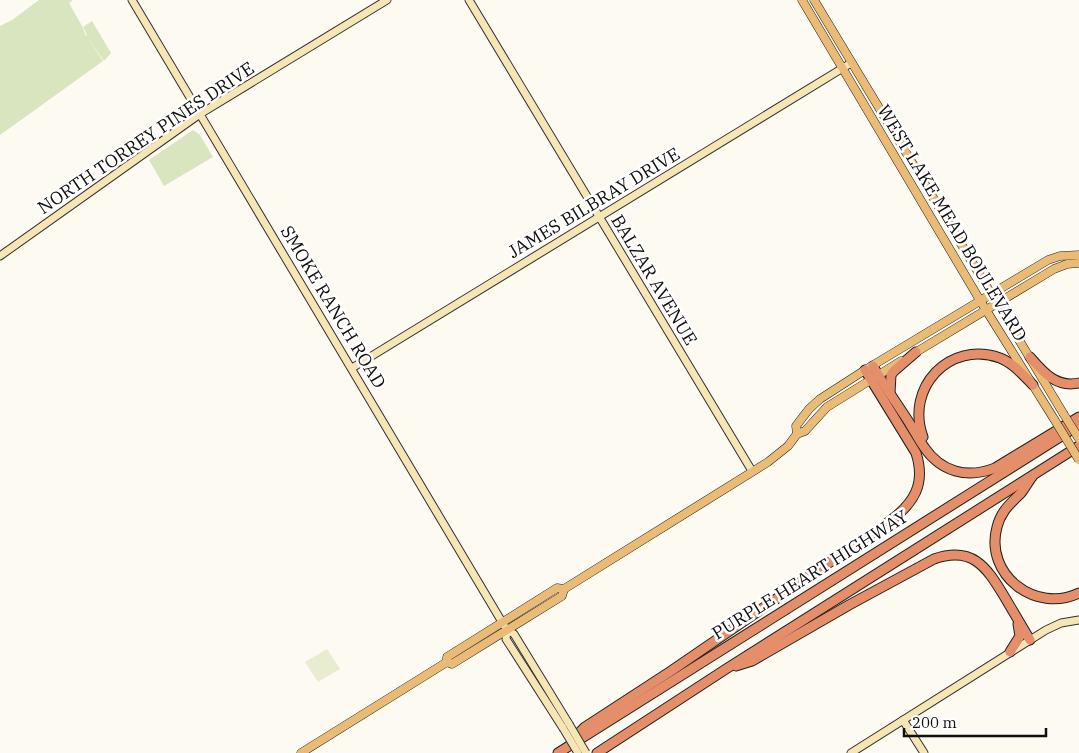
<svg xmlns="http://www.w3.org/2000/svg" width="1079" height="753" font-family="'IBM Plex Serif',serif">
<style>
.green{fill:#d9e5bf}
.pitch{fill:#e8edd0}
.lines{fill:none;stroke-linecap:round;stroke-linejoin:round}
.secondary-casing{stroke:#313131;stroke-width:9}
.primary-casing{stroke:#202020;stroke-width:9}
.highway-casing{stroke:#202020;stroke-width:11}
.secondary{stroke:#f6e5b5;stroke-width:7}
.primary{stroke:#e9bb77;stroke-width:8}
.highway{stroke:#e48e6a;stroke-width:9}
.secondary-bridge-casing{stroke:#313131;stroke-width:9;stroke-linecap:butt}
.primary-bridge-casing{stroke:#202020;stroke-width:9;stroke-linecap:butt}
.secondary-bridge{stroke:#f6e5b5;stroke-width:7}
.primary-bridge{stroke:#e9bb77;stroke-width:8}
.labels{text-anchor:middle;stroke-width:5;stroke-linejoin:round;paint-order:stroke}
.street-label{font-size:18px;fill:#0f0f0f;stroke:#fff}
</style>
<rect width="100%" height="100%" fill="#fdfaf2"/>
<g class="green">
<path d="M39,0h34l-4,3 13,23 4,10 1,-1 -4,-8 9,-6 19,32 -7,8 -18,-25 17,25 -103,74v-109l12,-6z"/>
<path d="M193,130l7,5 13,22 -49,29 -15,-26z"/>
</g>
<path class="pitch" d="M327,649l13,20 -22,13 -13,-20z"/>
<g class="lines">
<g class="secondary-casing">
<g id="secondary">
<path d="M132,0l370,622 5,8 7,4 55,90"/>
<path d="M469,0l283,471"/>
<path d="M0,256l200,-142 187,-114"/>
<path d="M352,368l499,-305"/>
<path d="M507,630l-1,9 57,89"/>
<path d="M903,720l21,33"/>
<path d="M851,753l195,-123 15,-7 18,-3"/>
</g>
</g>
<g class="primary-casing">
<g id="primary">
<path d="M802,0l179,302 73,117"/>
<path d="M814,0l249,413"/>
<path d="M913,354l141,-85 13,-5 12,-1"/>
<path d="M797,434l-1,-8 13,-17 11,-10 45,-29 183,-110 12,-4 19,-1"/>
<path d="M447,662l5,2 110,-68 2,-7"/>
<path d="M301,753l146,-91v-5l110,-69 7,1 204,-127 20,-16 9,-12 8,-3 22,-24 74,-46"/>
</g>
</g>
<g class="highway-casing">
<g id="highway">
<path d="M1030,357c13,15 26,31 49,26"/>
<path d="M873,366c11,20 25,39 37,58 5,8 9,16 14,23 17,25 43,32 71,21l84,-51"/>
<path d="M890,393l1,-18 3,-4 22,-19"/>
<path d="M923,437c-18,-49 26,-97 77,-79 13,5 23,17 33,27"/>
<path d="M1032,477c-4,5 -7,11 -11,16 -11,11 -20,18 -24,34 -13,48 39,87 82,66"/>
<path d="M1010,652l10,-16 -2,-12"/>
<path d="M736,666l16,-5 97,-56 85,-46c38,-13 52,7 70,37 9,15 17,29 26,44"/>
<path d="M572,740l13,-13 86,-56 219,-150c24,-18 36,-37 26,-68l-51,-83"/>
<path d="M558,753l521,-328"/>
<path d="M597,753l129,-84 353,-223"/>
</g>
</g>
<use href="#secondary" class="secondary"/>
<use href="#primary" class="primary"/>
<use href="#highway" class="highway"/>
<g class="secondary-bridge-casing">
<g id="secondary-bridge">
<path d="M569,724l17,29"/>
<path d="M563,728l15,25"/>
</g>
</g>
<g class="primary-bridge-casing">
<g id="primary-bridge">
<path d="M1063,413l16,26"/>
<path d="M1054,419l25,41"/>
</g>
</g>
<use href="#secondary-bridge" class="secondary-bridge"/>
<use href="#primary-bridge" class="primary-bridge"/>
</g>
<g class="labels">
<g class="street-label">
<text transform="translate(146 138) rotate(-34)" y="6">NORTH TORREY PINES DRIVE</text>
<text transform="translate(594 203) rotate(-31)" y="6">JAMES BILBRAY DRIVE</text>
<text transform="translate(952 223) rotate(59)" y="6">WEST LAKE MEAD BOULEVARD</text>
<text transform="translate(654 280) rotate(59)" y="6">BALZAR AVENUE</text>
<text transform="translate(333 307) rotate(59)" y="6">SMOKE RANCH ROAD</text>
<text transform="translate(810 575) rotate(-32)" y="6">PURPLE HEART HIGHWAY</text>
</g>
</g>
<path d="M904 728v8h142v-8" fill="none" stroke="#0f0f0f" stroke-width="2.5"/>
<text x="912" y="728" font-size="15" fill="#0f0f0f" stroke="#ffffff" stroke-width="4" paint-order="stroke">200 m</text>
</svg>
